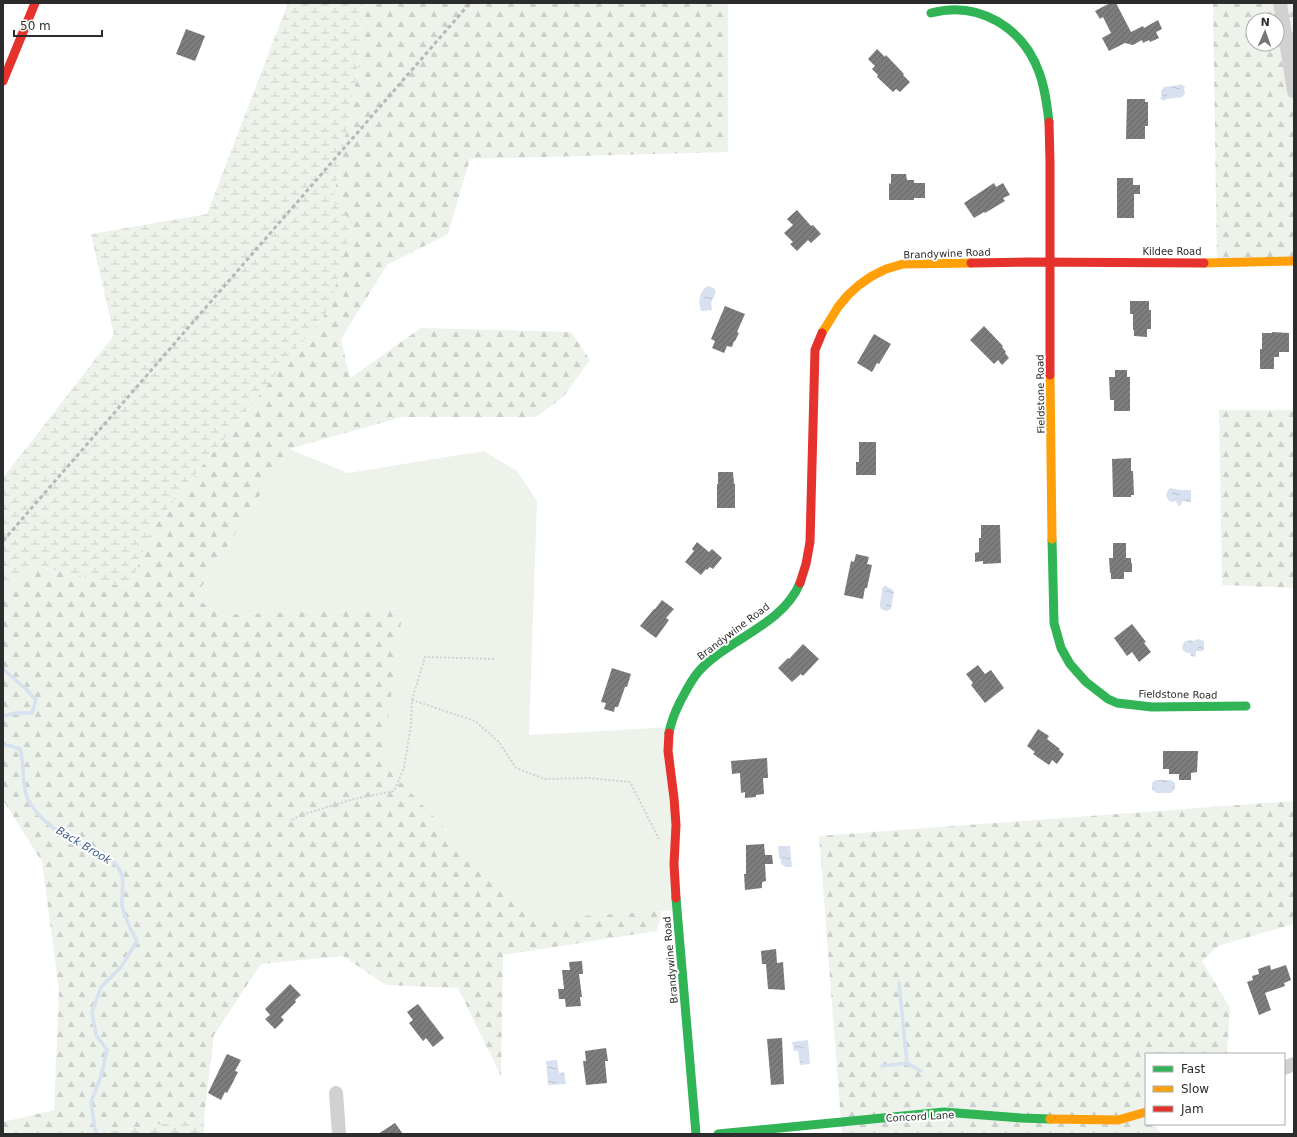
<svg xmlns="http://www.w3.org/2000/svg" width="1297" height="1137" font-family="'DejaVu Sans',sans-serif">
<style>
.green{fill:#edf3eb}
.forest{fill:url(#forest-firs);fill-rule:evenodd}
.wetland{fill:url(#wetland-marsh)}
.water{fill:url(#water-ripples)}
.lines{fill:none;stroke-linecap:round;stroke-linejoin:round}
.stream{stroke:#d8e1ef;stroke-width:3.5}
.building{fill:url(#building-hatch)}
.path{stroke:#d1d1d1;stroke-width:2;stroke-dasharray:2 2;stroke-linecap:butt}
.street{stroke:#d1d1d1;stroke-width:14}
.fast{stroke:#30b455;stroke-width:9}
.slow{stroke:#ff9f0a;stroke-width:9}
.jam{stroke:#e5322d;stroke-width:9}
.rail{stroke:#b8b8b8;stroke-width:3;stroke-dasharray:4 3;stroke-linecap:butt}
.labels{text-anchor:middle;stroke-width:4;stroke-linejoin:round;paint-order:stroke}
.street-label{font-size:10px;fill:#2c2c2c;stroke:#fff}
.water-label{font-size:11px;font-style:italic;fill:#405c88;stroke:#fff}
</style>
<defs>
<pattern id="forest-firs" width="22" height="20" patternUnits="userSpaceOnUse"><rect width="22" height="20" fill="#edf3eb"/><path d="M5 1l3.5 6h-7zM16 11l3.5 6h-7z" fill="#cbd0ca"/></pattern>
<pattern id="wetland-marsh" width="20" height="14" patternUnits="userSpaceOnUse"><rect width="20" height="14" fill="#edf3eb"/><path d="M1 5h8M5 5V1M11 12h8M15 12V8" fill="none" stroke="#cbd0ca"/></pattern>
<pattern id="water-ripples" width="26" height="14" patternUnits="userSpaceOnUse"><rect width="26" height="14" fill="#d8e1ef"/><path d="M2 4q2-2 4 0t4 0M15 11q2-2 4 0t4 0" fill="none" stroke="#bac1cd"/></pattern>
<pattern id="building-hatch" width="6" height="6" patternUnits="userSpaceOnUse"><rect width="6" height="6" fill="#7d7d7d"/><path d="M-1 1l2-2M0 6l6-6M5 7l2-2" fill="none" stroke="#676767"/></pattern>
</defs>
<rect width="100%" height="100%" fill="#fff"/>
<path class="green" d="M289,449l59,24 136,-22 33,20 20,30 -8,234 144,-8 5,183 -146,9 -151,-156 22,-155 -184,7 -24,-18z"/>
<g class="forest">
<path d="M363,3h365v149l-258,7 -22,75 -61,31 -46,74 9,39 71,-50 150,4 19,28 -27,37 -27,20h-134l-113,32 -94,148 24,18 184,-7 -21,155 150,156 130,-8 -5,20 -154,24 -2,121 -43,-88 -72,-3 -43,-29 -82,8 -47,71 -10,83 -113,16h-88v-12l51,-12 5,-119 -17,-129 -39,-62v-209l29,-26 97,23 23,-60 177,-219 4,-109 26,-136z"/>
<path d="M1213,3h81v261l-77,-1zM1253,20h24v24h-24z"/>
<path d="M1219,410h75v178l-72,-3z"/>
<path d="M1294,801v123l-76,22 -16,15 28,47 -3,46h-81v70h9v2l6,8h-319l-23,-298z"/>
</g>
<g class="wetland">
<path d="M288,3h75l-4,60 -26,137 20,23 -24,86 -177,219 -23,60 -97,-23 -29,26v-113l111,-143 -23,-101 116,-20z"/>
<path d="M204,1118v16h-113z"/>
</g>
<g class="water">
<path d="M1181,84l4,3 -1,2 1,5 -3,3 -16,2 -2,2 -4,-3 2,-2 -1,-5 3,-4 15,-2z"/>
<path d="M708,286l6,2 2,4 -5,11 1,7 -11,1c-3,-10 -2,-20 7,-25z"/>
<path d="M1170,488l11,2h10v12l-9,-1 -1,4 -1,1 -2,-1 -2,-4 -5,1 -3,-2 -2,-5 2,-5z"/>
<path d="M886,585l1,2 5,2 2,3 -3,17 -5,2 -5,-2c-3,-6 2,-14 1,-21z"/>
<path d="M1198,639l6,2v7l-1,3h-7v5l-2,1 -3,-1 -1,-3c-5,0 -7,-2 -8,-6l2,-5 6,-2 3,1z"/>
<path d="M1155,780h16l4,3v6l-4,4h-15l-4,-4v-6z"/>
<path d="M790,846l2,21h-6l-5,-3v-4l-2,-2 -1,-12z"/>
<path d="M808,1040l2,24 -10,1 -2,-14h-4l-2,-9z"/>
<path d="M557,1060l2,13 5,-1 2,12 -18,1 -2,-24z"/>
</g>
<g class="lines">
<g class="stream">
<path d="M3,669l23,20 10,11 -4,13h-16l-13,3"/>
<path d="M3,745l8,1 9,3c5,16 1,33 7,48 11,26 41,41 65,54 6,3 15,4 19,8 3,3 6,7 8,10 7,10 2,24 3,36 2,12 9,25 15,36l-16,26 -20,20 -9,25 4,23 11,15 -6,26 -10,26 4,27 2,5"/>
<path d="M899,983l8,80"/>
<path d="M882,1066l25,-3 14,8"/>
</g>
</g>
<g class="building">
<path d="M1110,3h6l15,29 12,-6 1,2 14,-8 4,9 -6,3 3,6 -9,4 -1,-2 -6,3 -1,-3 -9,5 -8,-2 -16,8 -7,-13 9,-5 -8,-16 -3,2 -5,-8z"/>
<path d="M186,29l19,7 -10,25 -19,-7z"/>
<path d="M877,49l8,8 1,-2 18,19 -1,1 7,7 -10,10 -4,-3 -3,3 -16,-15 1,-2 -6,-6 3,-3 -7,-7z"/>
<path d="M1127,99h18v3h3v24h-3v13h-19z"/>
<path d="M891,174h15l1,6h7v3h11v15h-11v2h-25v-17l2,1z"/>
<path d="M1117,178h16v7h7v9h-6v24h-17z"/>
<path d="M994,183l2,4 7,-4 7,12 -7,3 2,3 -20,12 -1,-1 -10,6 -10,-15z"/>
<path d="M797,210l14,16 2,-1 8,9 -10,9 -3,-3 -11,11 -7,-7 3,-2 -9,-9 9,-8 -6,-6z"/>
<path d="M1130,301h19v9h2v19h-4v8l-13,-1v-6h-1v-16h-3z"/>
<path d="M725,306l20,8 -8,18 2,1 -4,8h-1l-2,6 -5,-1 -3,7 -12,-5 3,-7 -4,-2z"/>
<path d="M984,326l19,20 -1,1 4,5 -1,1 4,5 -7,7 -4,-5 -4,4 -24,-24z"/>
<path d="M1272,332l17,1v19h-10v5h-5v12h-14v-20h2v-16h10z"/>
<path d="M874,334l17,10 -12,20 -2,-1 -5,9 -15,-9z"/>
<path d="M1115,370h12v7h3v34h-16v-11h-4l-1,-23h6z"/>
<path d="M859,442h17v33h-20v-13h3z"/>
<path d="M1131,458v13h2l1,24h-3v2h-18l-1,-38z"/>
<path d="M718,472h15l1,12h1v24h-18v-24h1z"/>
<path d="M981,525h19l1,38 -18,1v-3l-8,1v-9l4,-1v-14h2z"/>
<path d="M697,542l12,10 3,-3 10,9 -9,11 -3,-2 -3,3 -1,-1 -5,6 -16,-13 9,-11 -2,-2z"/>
<path d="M1113,543h13v15h5v5h1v9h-8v7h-13v-6h-1l-1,-15h4z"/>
<path d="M856,554l13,3 -2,7 5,1 -5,23h-2l-2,11 -19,-4 7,-34 3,1z"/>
<path d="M662,600l12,9 -8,9 3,2 -13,18 -16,-12 14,-17h1z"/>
<path d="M1132,624l14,18 -2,1 7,9 -12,10 -7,-10 -5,4 -13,-18z"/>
<path d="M803,644l16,15 -16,17 -2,-2 -9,8 -14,-14 10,-10 1,1z"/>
<path d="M978,665l7,9 6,-4 13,18 -19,15 -14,-18 2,-2 -7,-9z"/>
<path d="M612,668l19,6 -4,13h-2l-7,20h-3l-1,5 -10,-3 2,-6 -5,-1z"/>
<path d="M1038,729l11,7 -2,3 13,10 -1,1 5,4 -7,10 -5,-4 -3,5 -16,-11 2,-2 -8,-6z"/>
<path d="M1163,751h35l-1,21 -6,1v7h-12v-6h-10v-5h-6z"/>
<path d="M767,758l1,20h-5l1,16 -8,1v2l-11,1v-6l-4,1 -1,-20 -8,1 -1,-13z"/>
<path d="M764,844l1,11h7l1,9h-8l1,17 -4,1v6l-17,2 -1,-16h2v-29z"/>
<path d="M776,949l1,14 6,-1 2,28 -17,-1 -2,-25h-4l-1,-13z"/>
<path d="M582,961l1,13h-4l3,23h-2l1,9 -15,1 -1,-8h-6l-1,-10h6l-2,-19h8l-1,-8z"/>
<path d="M1270,965l1,5 15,-5 5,15 -7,3 1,3 -20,7 6,17 -12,5 -12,-33 6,-2 -1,-4 7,-2 -1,-5z"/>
<path d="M290,984l11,11 -6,5 1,2 -15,15 3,3 -9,9 -10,-10 5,-4 -5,-6z"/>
<path d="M418,1004l26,34 -11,9 -7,-9 -3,3 -14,-18 4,-3 -6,-8z"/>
<path d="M782,1038l2,46 -13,1 -4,-46z"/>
<path d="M606,1048l2,13h-3l2,22 -21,2 -3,-24h3l-1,-10z"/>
<path d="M227,1054l14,6 -6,11 3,1 -6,12 -5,9 -2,-1 -4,8 -13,-7z"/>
<path d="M395,1123l8,11h-25z"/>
</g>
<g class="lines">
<g class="path">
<path d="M412,700l13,-43 70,2"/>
<path d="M292,820l9,-5 53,-16 40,-8 10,-23 7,-43 1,-25 63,21 24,21 17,26 29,11 43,-1 42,4 29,57"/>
</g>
<g class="street">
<path d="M1280,3l14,88"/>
<path d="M1284,1068l10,-4"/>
<path d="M336,1093l3,41"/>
</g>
<g class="fast">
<path d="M931,13c48,-13 92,15 108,59 6,16 8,33 10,50"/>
<path d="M1052,539l2,84 7,25 9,16 16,18 22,17 9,4 35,4 94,-1"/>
<path d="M669,733c2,-11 6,-21 11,-31 6,-11 11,-22 19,-31 30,-33 83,-45 101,-88"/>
<path d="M676,898l20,236"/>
<path d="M718,1134l226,-22 77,6 29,1"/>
</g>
<g class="slow">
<path d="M1204,263l90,-2"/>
<path d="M822,333l16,-26 10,-12 11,-10 13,-9 14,-7 17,-5 68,-1"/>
<path d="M1050,375l2,164"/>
<path d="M1050,1119l68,1 28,-8"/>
</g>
<g class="jam">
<path d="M3,81l32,-78"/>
<path d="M1049,122l1,41v212"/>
<path d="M971,263l57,-1 176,1"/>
<path d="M800,583l6,-19 4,-22 5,-192 7,-17"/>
<path d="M669,733l-1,18 6,47 2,27 -2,39 2,34"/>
</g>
<path class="rail" d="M3,541l467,-538"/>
</g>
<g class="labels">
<g class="street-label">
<text x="1172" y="255">Kildee Road</text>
<text transform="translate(947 253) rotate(-2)" y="4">Brandywine Road</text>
<text transform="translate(1040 394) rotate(-91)" y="4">Fieldstone Road</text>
<text transform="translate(733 631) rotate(-37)" y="4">Brandywine Road</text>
<text transform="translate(1178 694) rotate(1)" y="4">Fieldstone Road</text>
<text transform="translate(670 960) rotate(-95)" y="4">Brandywine Road</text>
<text transform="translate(920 1116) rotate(-3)" y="4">Concord Lane</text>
</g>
<g class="water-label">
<text transform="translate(84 845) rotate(31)" y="4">Back Brook</text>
</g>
</g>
<rect width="1297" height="1137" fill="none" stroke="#2c2c2c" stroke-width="8"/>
<rect x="1145" y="1053" width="140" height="72" fill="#ffffff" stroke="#ababab"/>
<rect x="1153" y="1066" width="20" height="6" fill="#30b455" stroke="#ababab"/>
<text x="1181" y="1073" font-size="12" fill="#2c2c2c">Fast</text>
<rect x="1153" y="1086" width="20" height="6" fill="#ff9f0a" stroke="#ababab"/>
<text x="1181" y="1093" font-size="12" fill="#2c2c2c">Slow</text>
<rect x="1153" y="1106" width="20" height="6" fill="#e5322d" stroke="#ababab"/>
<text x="1181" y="1113" font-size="12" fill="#2c2c2c">Jam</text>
<g transform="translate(1265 32) rotate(2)"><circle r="19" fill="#ffffff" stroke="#ababab"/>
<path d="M0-3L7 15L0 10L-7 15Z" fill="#767676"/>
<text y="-6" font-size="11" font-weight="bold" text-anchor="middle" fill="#2c2c2c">N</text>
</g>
<path d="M14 30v6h88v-6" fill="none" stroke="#2c2c2c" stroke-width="2"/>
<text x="20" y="30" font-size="12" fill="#2c2c2c" stroke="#ffffff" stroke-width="3" paint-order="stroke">50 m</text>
</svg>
